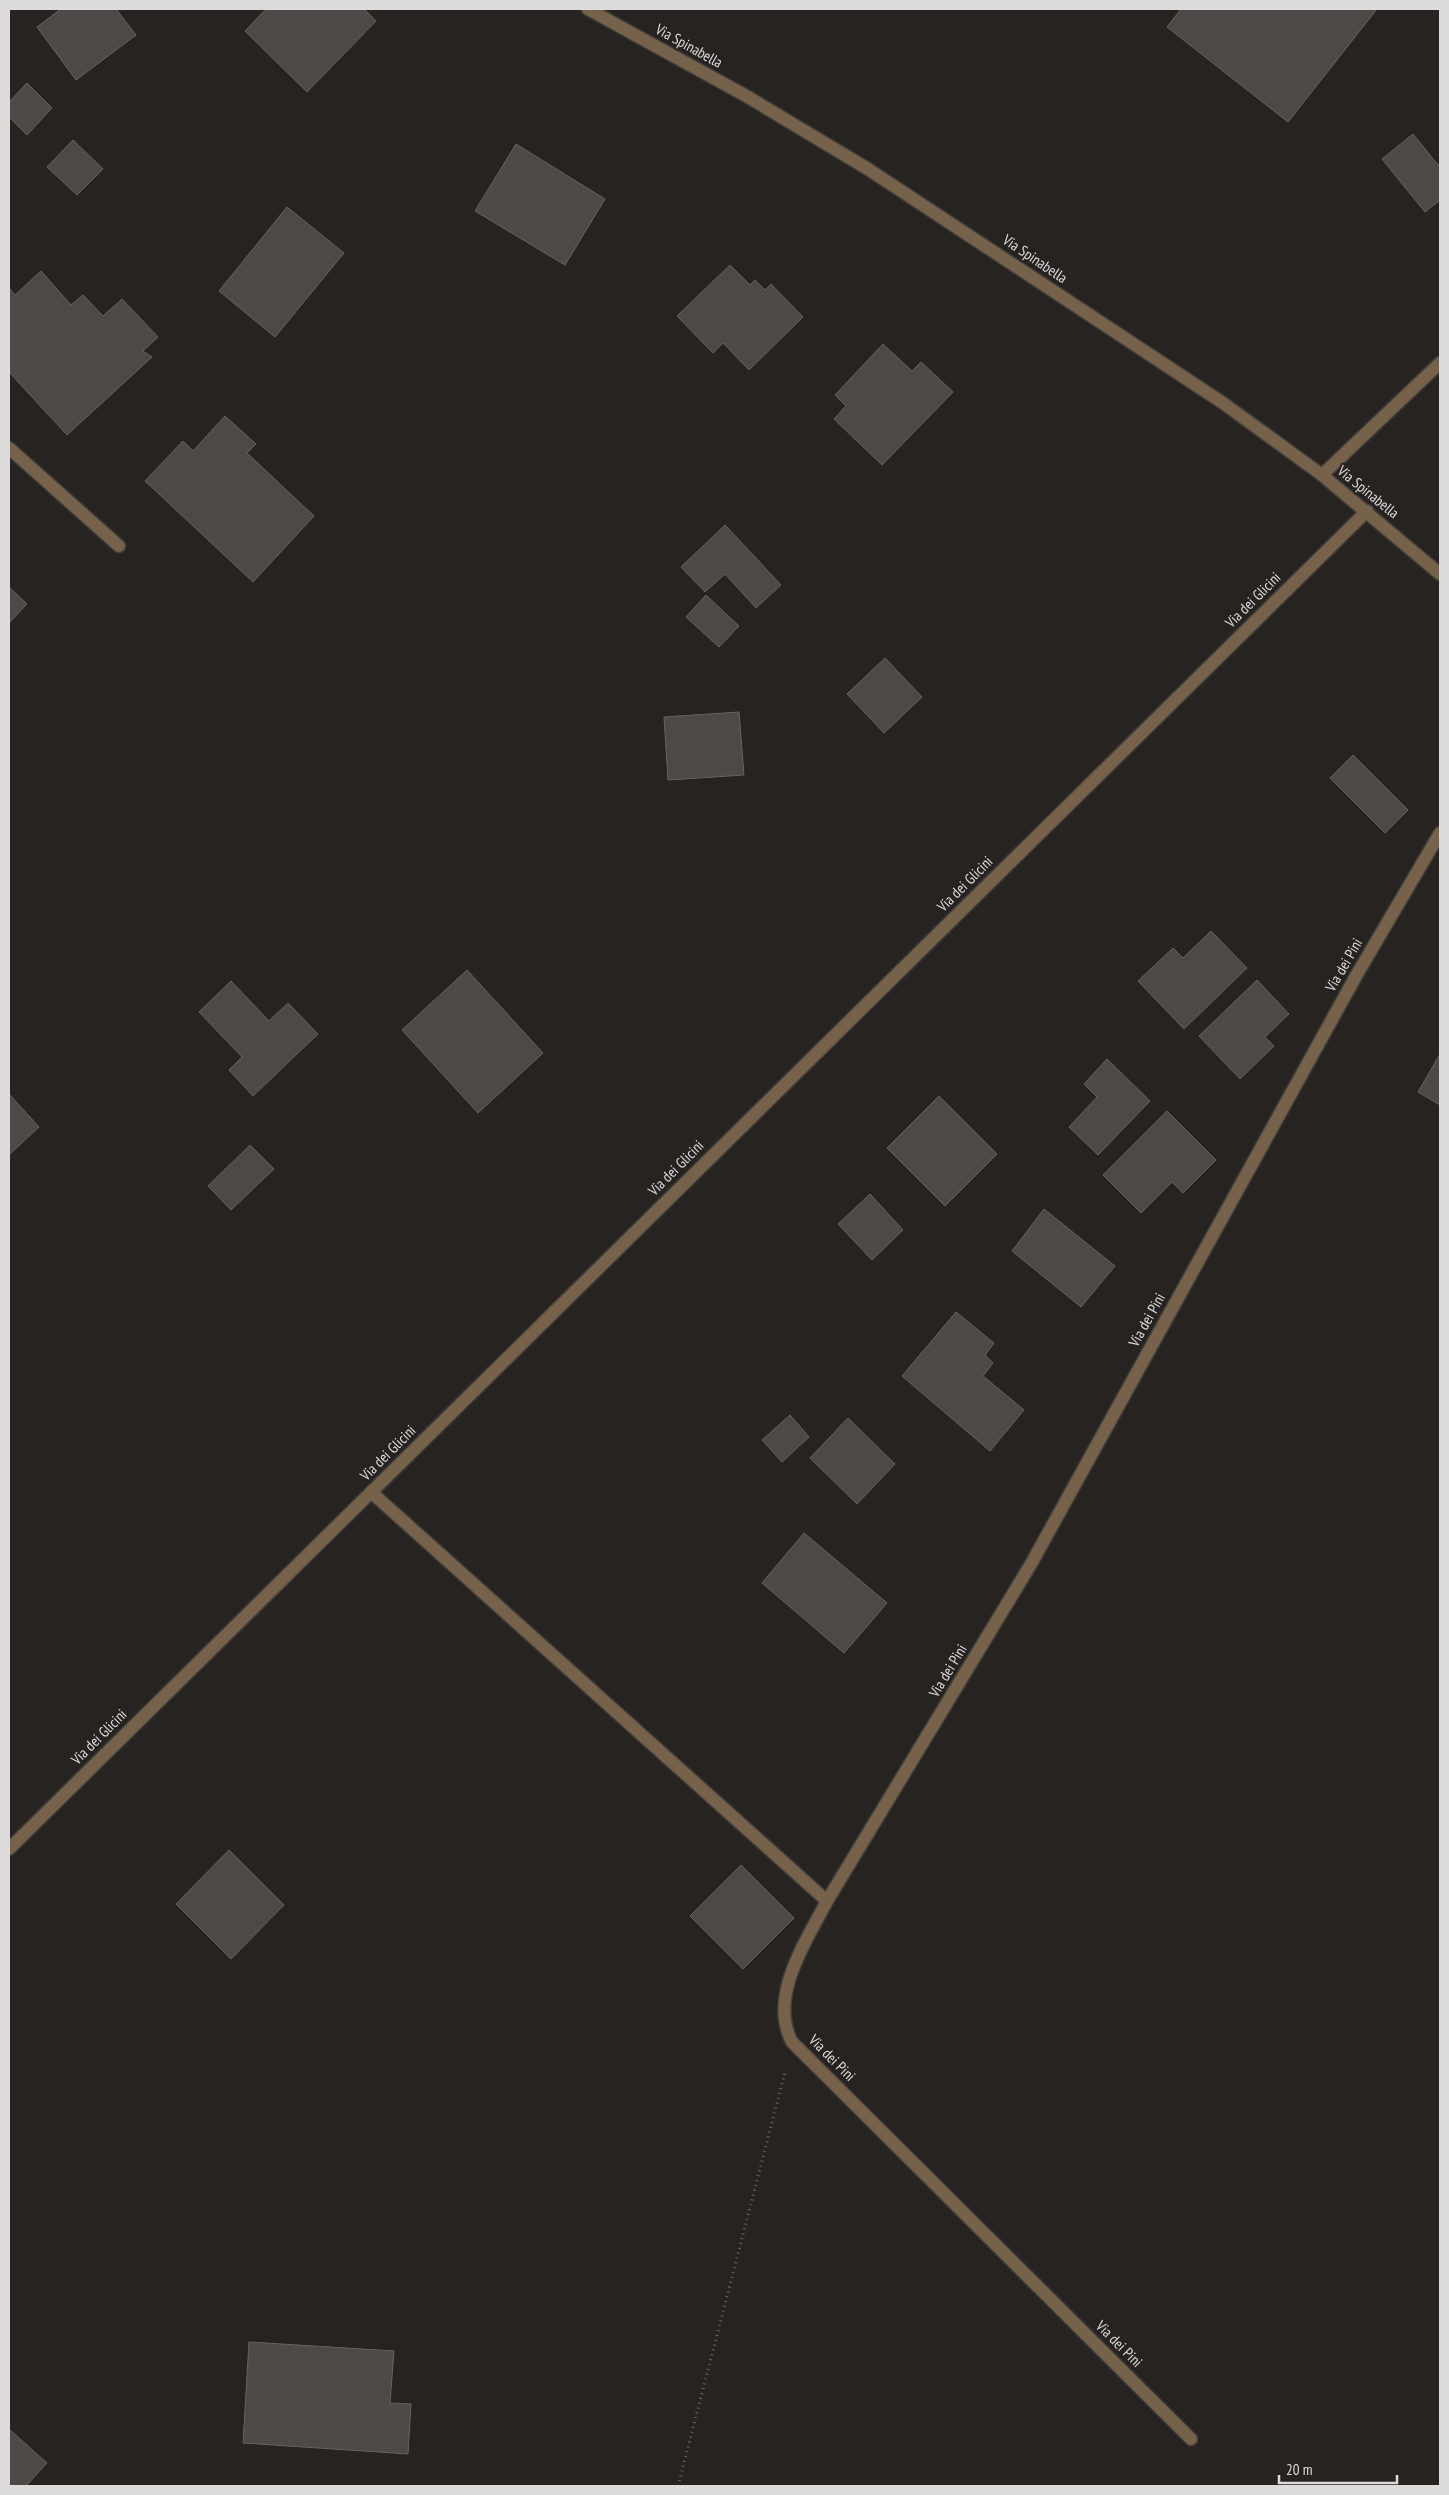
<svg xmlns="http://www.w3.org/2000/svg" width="1449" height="2495" font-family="'PT Sans Narrow',sans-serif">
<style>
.building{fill:#4c4946;stroke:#676460}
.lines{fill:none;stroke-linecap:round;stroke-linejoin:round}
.minor-casing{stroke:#403d3a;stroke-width:15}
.path{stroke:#6a6865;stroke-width:3;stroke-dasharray:1 4;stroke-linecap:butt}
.minor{stroke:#76624a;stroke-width:12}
.labels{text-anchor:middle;stroke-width:4;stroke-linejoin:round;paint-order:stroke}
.street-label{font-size:15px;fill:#dedcda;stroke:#262320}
</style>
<rect width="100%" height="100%" fill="#262320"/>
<g class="building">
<path d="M61,9h55l20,26 -60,45 -39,-53z"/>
<path d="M266,9h98l12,12 -69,71 -62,-61z"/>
<path d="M1181,9h196l-89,113 -121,-95z"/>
<path d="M27,83l25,25 -25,27 -18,-18v-15z"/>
<path d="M1413,134l25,31 2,-2v37l-15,12 -43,-53z"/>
<path d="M73,140l30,29 -26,26 -30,-28z"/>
<path d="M516,144l89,55 -40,66 -90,-54z"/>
<path d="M287,207l57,46 -69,84 -56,-46z"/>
<path d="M730,265l20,20 5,-5 10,10 6,-6 32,33 -54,53 -26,-27 -10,10 -36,-37z"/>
<path d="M41,271l30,34 12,-10 20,21 19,-17 36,38 -15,14 9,6 -85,78 -58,-63v-84l6,7z"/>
<path d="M883,344l29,27 9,-9 32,30 -71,73 -48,-46 12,-13 -11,-11z"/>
<path d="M225,416l31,28 -9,9 67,63 -61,66 -108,-101 38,-40 10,10z"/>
<path d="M725,525l56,60 -25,23 -31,-34 -20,18 -24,-25z"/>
<path d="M9,587l18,17 -18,19z"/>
<path d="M706,595l33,31 -20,21 -33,-30z"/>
<path d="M885,658l37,39 -38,36 -37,-39z"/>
<path d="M739,712l5,63 -76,5 -4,-63z"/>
<path d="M1353,755l55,55 -23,23 -55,-55z"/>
<path d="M1211,931l36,37 -63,61 -46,-48 35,-33 10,10z"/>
<path d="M467,970l76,83 -65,60 -76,-83z"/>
<path d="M1257,980l32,34 -24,23 9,9 -34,33 -41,-43z"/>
<path d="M231,981l38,40 19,-18 30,31 -65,62 -24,-26 13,-13 -43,-45z"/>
<path d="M1440,1054v51l-22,-13z"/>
<path d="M1107,1059l43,42 -52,54 -29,-28 28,-30 -13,-13z"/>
<path d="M9,1094l30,33 -30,28z"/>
<path d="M939,1096l58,58 -52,52 -58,-58z"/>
<path d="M1167,1111l49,49 -33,33 -11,-11 -31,31 -38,-38z"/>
<path d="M250,1145l24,24 -43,41 -23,-24z"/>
<path d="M870,1194l33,36 -31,30 -34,-36z"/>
<path d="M1044,1209l71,57 -34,41 -69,-56z"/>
<path d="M956,1312l38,31 -9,12 8,8 -10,13 41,34 -34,41 -88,-75z"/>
<path d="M790,1415l19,22 -27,25 -20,-22z"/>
<path d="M848,1418l47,46 -38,40 -47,-46z"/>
<path d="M804,1533l83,70 -43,50 -82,-70z"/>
<path d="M229,1850l55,55 -53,54 -55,-55z"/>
<path d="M741,1865l53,53 -51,51 -53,-53z"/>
<path d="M249,2342l145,9 -4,52 21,1 -3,50 -165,-11z"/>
<path d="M9,2429l38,34 -21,23h-17z"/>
</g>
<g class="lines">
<g class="minor-casing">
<g id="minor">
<path d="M588,9l160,88 120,72 355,234 99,72 118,99"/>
<path d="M9,448l110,98"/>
<path d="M1322,475l118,-112"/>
<path d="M371,1492l456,409"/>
<path d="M9,1849l1358,-1338"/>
<path d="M1191,2439l-399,-397c-24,-45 14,-101 35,-141l204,-337 325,-588 84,-143"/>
</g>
</g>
<path class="path" d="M678,2486l107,-414"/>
<use href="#minor" class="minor"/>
</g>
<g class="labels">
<g class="street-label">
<text transform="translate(689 46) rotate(29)" y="5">Via Spinabella</text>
<text transform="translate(1035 259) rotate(34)" y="5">Via Spinabella</text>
<text transform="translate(1368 492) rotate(39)" y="5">Via Spinabella</text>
<text transform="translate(1253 600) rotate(-45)" y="5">Via dei Glicini</text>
<text transform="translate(965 884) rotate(-45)" y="5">Via dei Glicini</text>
<text transform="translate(1344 965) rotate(-60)" y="5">Via dei Pini</text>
<text transform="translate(676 1168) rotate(-45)" y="5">Via dei Glicini</text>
<text transform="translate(1147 1320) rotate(-61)" y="5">Via dei Pini</text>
<text transform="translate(388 1453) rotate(-45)" y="5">Via dei Glicini</text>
<text transform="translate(948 1671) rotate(-59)" y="5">Via dei Pini</text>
<text transform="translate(99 1737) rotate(-45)" y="5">Via dei Glicini</text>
<text transform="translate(832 2058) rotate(45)" y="5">Via dei Pini</text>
<text transform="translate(1119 2344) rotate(45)" y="5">Via dei Pini</text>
</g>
</g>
<rect width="1449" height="2495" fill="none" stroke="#dedcda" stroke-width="20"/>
<path d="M1279 2475v8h118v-8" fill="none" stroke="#dedcda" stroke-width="2.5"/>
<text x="1286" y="2475" font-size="15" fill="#dedcda" stroke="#262320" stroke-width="4" paint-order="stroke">20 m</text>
</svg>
